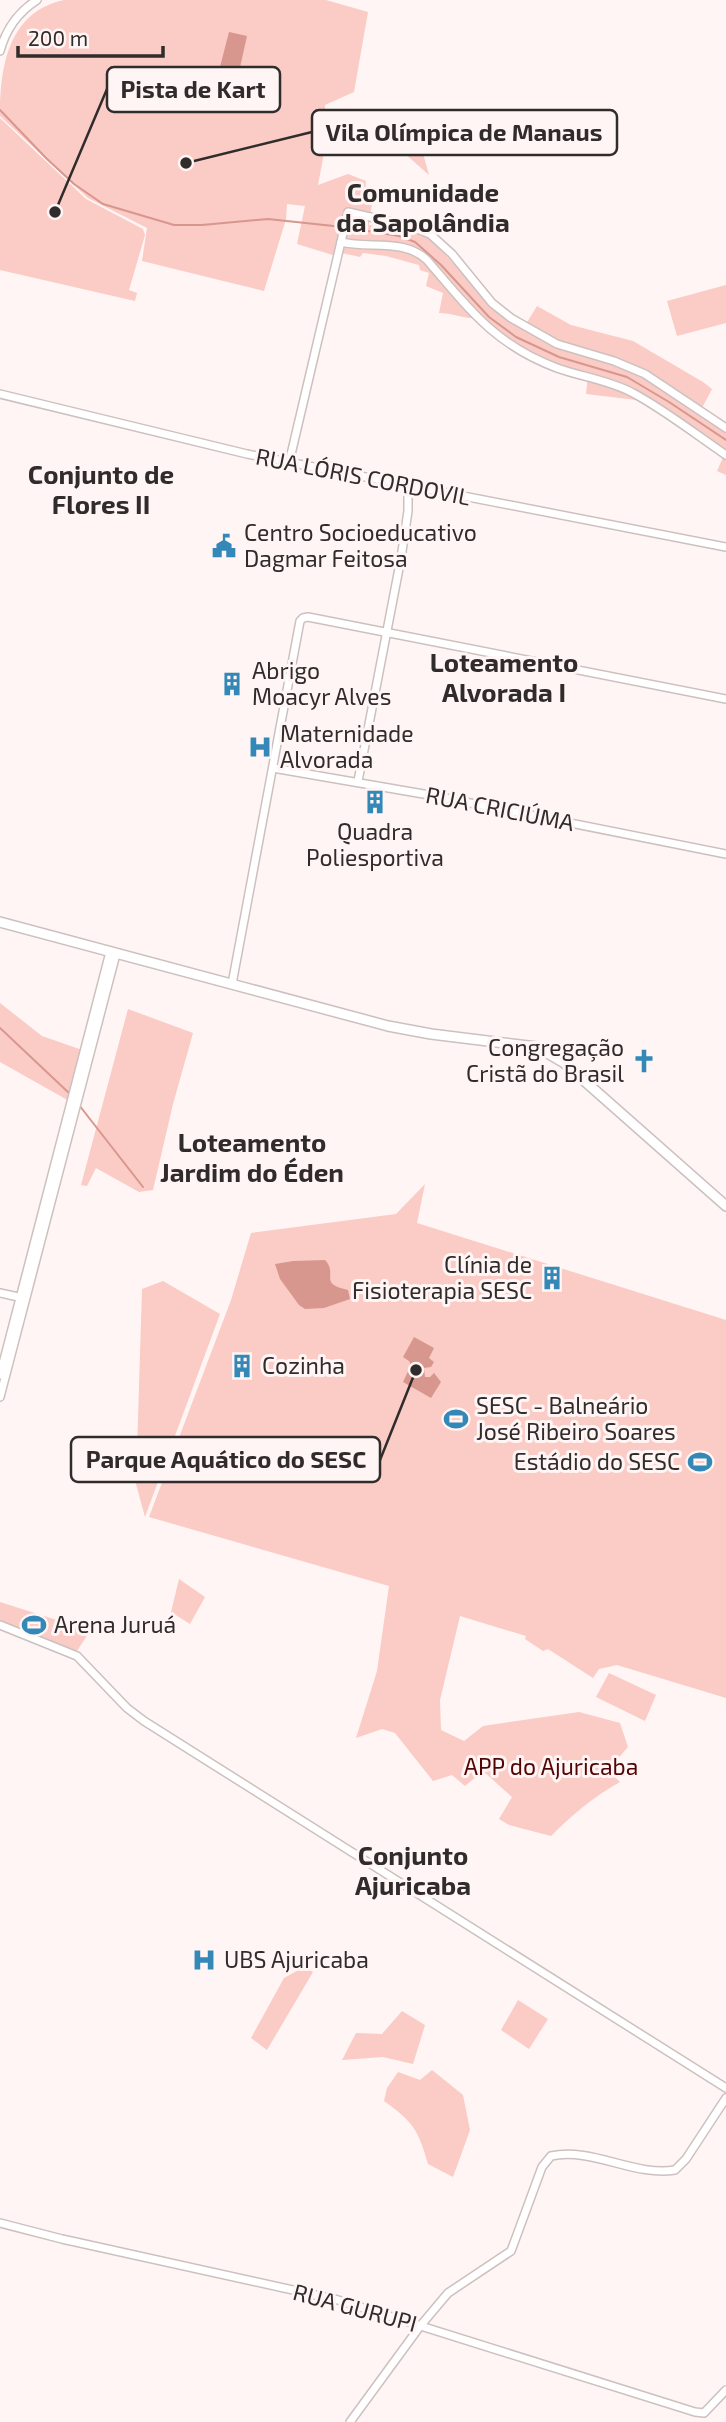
<svg xmlns="http://www.w3.org/2000/svg" width="726" height="2422" font-family="'Exo 2',sans-serif">
<style>
.green{fill:#fbcbc5}
.water{fill:#d7978e}
.lines{fill:none;stroke-linecap:round;stroke-linejoin:round}
.stream{stroke:#d7978e;stroke-width:2}
.minor-casing{stroke:#ccc1bf;stroke-width:10}
.major-casing{stroke:#ccc1bf;stroke-width:12}
.minor{stroke:#fff;stroke-width:7}
.major{stroke:#fff;stroke-width:9}
.labels{text-anchor:middle;stroke-width:6;stroke-linejoin:round;paint-order:stroke}
.street-label{font-size:23px;fill:#302c2b;stroke:#fff5f4}
.poi-label{font-size:23px;fill:#302c2b;stroke:#fff5f4;text-anchor:start}
.park-label{font-size:23px;fill:#530405;stroke:#fff5f4}
.quarter-label{font-size:26px;font-weight:bold;fill:#302c2b;stroke:#fff5f4}
.leader{fill:none;stroke:#302c2b;stroke-width:2.5}
.callout-dot{fill:#302c2b;stroke:#fff5f4;stroke-width:2.5}
.callout{fill:#fff5f4;stroke:#302c2b;stroke-width:2.5}
.callout-label{font-size:24px;text-anchor:middle;font-weight:bold;fill:#302c2b}
</style>
<rect width="100%" height="100%" fill="#fff5f4"/>
<g class="green">
<path d="M64,0h262l42,12 -14,80 -29,13 1,37 -8,43 30,-11 18,7 -1,13 8,2 -4,29 46,7 16,7 69,75 26,10 11,-18 34,19 62,16 70,41 9,7 -9,17 -1,7 24,19v43l-9,-4 8,-18 -85,-58 -4,5 -50,-6 2,-19c-42,-12 -74,-29 -106,-58 -14,4 -28,-4 -43,-4l4,-20 -17,-7 3,-13 -9,-3 -1,-5 -33,-9 -23,-3 -3,4 -23,-5 -1,4 -39,-12 8,-38 -18,-2 -1,15 -22,72 -122,-30 5,-33 -59,-30 -88,-82c0,-49 8,-104 64,-116z"/>
<path d="M0,118l86,81 57,30 2,6 -16,55 8,3 -2,8 -135,-31z"/>
<path d="M416,128l13,47 -43,-38z"/>
<path d="M726,285v38l-49,13 -10,-35z"/>
<path d="M0,1003l42,33 43,15 -14,51 -71,-40z"/>
<path d="M128,1009l65,24 -20,71 -20,86 -14,2 -43,-24 -9,18 -6,-1z"/>
<path d="M425,1184l-8,39 309,97v378l-109,-33 -18,4 -6,9 -45,-29 -5,2 -18,-12 1,-3 -66,-20 -20,84 1,30 23,11 19,-15 96,-14 41,11 8,24 -20,23 12,12c-27,15 -47,32 -69,54l-42,-11 -10,-6 13,-22 -29,-26 -18,15 -13,-11 -19,6 -38,-48 -13,-4 -26,9 21,-67 12,-85 -240,-69 82,-217 20,-67 145,-19z"/>
<path d="M163,1281l57,33 -75,203 -9,-33 6,-195z"/>
<path d="M179,1579l26,18 -15,27 -19,-12z"/>
<path d="M0,1602l63,20 25,12 -11,17 -77,-30z"/>
<path d="M609,1673l47,22 -11,26 -49,-24z"/>
<path d="M304,1967l9,5 -46,78 -16,-12 33,-60z"/>
<path d="M518,2000l30,19 -19,30 -28,-19z"/>
<path d="M402,2011l23,14 -12,39 -30,-7 -41,3 14,-27 26,1z"/>
<path d="M432,2070l31,25 7,35 -17,47 -25,-13c-10,-35 -15,-42 -44,-63l3,-13 11,-16 22,8z"/>
</g>
<g class="water">
<path d="M229,32l18,4 -8,36 -19,-5z"/>
<path d="M325,1260c14,15 -8,23 23,30l2,9 -26,9 -19,1 -6,-4 -19,-26 -5,-15 18,-3z"/>
<path d="M414,1337l20,11 -5,10 5,4 -3,5 -7,1 1,9h5l4,-4 7,9 -10,16 -28,-16 8,-17 -2,-4 -6,-4z"/>
</g>
<g class="lines">
<g class="stream">
<path d="M0,110l46,48 28,26 29,20 71,21h28l66,-6 75,8"/>
<path d="M349,228l50,8 16,6 26,23 48,52 27,20 43,20 68,20 42,25 57,38"/>
<path d="M0,1028l69,65"/>
<path d="M79,1105l64,82"/>
</g>
<g class="minor-casing">
<g id="minor">
<path d="M0,51c6,-22 18,-39 37,-51"/>
<path d="M341,242c28,7 63,-4 86,18 41,48 68,85 130,108 25,9 52,12 76,25 32,17 62,41 93,62"/>
<path d="M0,394l247,60 479,93"/>
<path d="M289,463l59,-251 62,14 20,8 22,20 40,49 19,15 46,26 57,17 31,13 81,54"/>
<path d="M273,768l162,28 291,58"/>
<path d="M358,781l43,-223 7,-47v-24"/>
<path d="M232,984l68,-363 3,-3 5,-1 418,82"/>
<path d="M0,1293l23,5"/>
<path d="M0,1375l110,-423"/>
<path d="M0,1397l116,-443"/>
<path d="M0,1625l77,31 50,52 17,13 582,367"/>
<path d="M0,2223l62,16 276,61 357,112 9,1 22,-23"/>
<path d="M350,2422l71,-97 27,-32 63,-42 31,-84 9,-11c41,-9 84,21 124,14l11,-11 40,-61"/>
</g>
</g>
<g class="major-casing">
<path id="major" d="M0,922l388,104 43,8 106,13 26,15 163,144"/>
</g>
<use href="#minor" class="minor"/>
<use href="#major" class="major"/>
</g>
<defs>
<g id="civic-bare" transform="scale(1.89)"><path d="M-.6-6.5H3V-4.5H.6V-3L4-1V1h2V6H-6V1h2V-1L-.6-3ZM-1.2 2.5V6h2.4V2.5Z" fill="#3488b8" stroke="#fff5f4" stroke-width="2.5" paint-order="stroke"/></g>
<g id="building-bare" transform="scale(1.89)"><path d="M-4-6H4V6H1V3H-1V6H-4ZM-2.5-4.3h1.7v1.8h-1.7ZM.8-4.3h1.7v1.8H.8ZM-2.5-1h1.7V.8h-1.7ZM.8-1h1.7V.8H.8Z" fill="#3488b8" stroke="#fff5f4" stroke-width="2.5" paint-order="stroke"/></g>
<g id="hospital-bare" transform="scale(1.89)"><path d="M-5-5h3v3.5h4V-5h3V5h-3V1.5h-4V5h-3Z" fill="#3488b8" stroke="#fff5f4" stroke-width="2.5" paint-order="stroke"/></g>
<g id="church-bare" transform="scale(1.89)"><path d="M-1.2-6h2.4v3.5h3.3v2.4h-3.3V6h-2.4V-.1h-3.3v-2.4h3.3Z" fill="#3488b8" stroke="#fff5f4" stroke-width="2.5" paint-order="stroke"/></g>
<g id="stadium-bare" transform="scale(1.89)"><path d="M0-5a6.5 5 0 1 0 0 10a6.5 5 0 1 0 0-10ZM-3.5-1.8h7v3.6h-7Z" fill="#3488b8" stroke="#fff5f4" stroke-width="2.5" paint-order="stroke"/></g>
</defs>
<g fill-rule="evenodd">
<use href="#civic-bare" x="224" y="546"/>
<use href="#building-bare" x="232" y="684"/>
<use href="#hospital-bare" x="260" y="747"/>
<use href="#building-bare" x="375" y="802"/>
<use href="#church-bare" x="644" y="1061"/>
<use href="#building-bare" x="552" y="1278"/>
<use href="#building-bare" x="242" y="1366"/>
<use href="#stadium-bare" x="456" y="1419"/>
<use href="#stadium-bare" x="700" y="1462"/>
<use href="#stadium-bare" x="34" y="1625"/>
<use href="#hospital-bare" x="204" y="1960"/>
</g>
<g class="labels">
<g class="street-label">
<text transform="translate(363 477) rotate(11)" y="8">RUA LÓRIS CORDOVIL</text>
<text transform="translate(500 809) rotate(11)" y="8">RUA CRICIÚMA</text>
<text transform="translate(355 2308) rotate(15)" y="8">RUA GURUPI</text>
</g>
<g class="poi-label">
<text x="244" y="541">Centro Socioeducativo<tspan x="244" dy="26">Dagmar Feitosa</tspan></text>
<text x="252" y="679">Abrigo<tspan x="252" dy="26">Moacyr Alves</tspan></text>
<text x="280" y="742">Maternidade<tspan x="280" dy="26">Alvorada</tspan></text>
<text x="375" y="840" text-anchor="middle">Quadra<tspan x="375" dy="26">Poliesportiva</tspan></text>
<text x="624" y="1056" text-anchor="end">Congregação<tspan x="624" dy="26">Cristã do Brasil</tspan></text>
<text x="532" y="1273" text-anchor="end">Clínia de<tspan x="532" dy="26">Fisioterapia SESC</tspan></text>
<text x="262" y="1374">Cozinha</text>
<text x="476" y="1414">SESC - Balneário<tspan x="476" dy="26">José Ribeiro Soares</tspan></text>
<text x="680" y="1470" text-anchor="end">Estádio do SESC</text>
<text x="54" y="1633">Arena Juruá</text>
<text x="224" y="1968">UBS Ajuricaba</text>
</g>
<g class="park-label">
<text x="551" y="1775">APP do Ajuricaba</text>
</g>
<g class="quarter-label">
<text x="423" y="202">Comunidade<tspan x="423" dy="30">da Sapolândia</tspan></text>
<text x="101" y="484">Conjunto de<tspan x="101" dy="30">Flores II</tspan></text>
<text x="504" y="672">Loteamento<tspan x="504" dy="30">Alvorada I</tspan></text>
<text x="252" y="1152">Loteamento<tspan x="252" dy="30">Jardim do Éden</tspan></text>
<text x="413" y="1865">Conjunto<tspan x="413" dy="30">Ajuricaba</tspan></text>
</g>
</g>
<path class="leader" d="M55 212L107 89M186 163L312 132M416 1370L380 1460"/>
<g class="callout-dot">
<circle cx="55" cy="212" r="7"/>
<circle cx="186" cy="163" r="7"/>
<circle cx="416" cy="1370" r="7"/>
</g>
<g class="callout">
<rect x="107" y="67" width="173" height="45" rx="7"/>
<rect x="312" y="110" width="305" height="45" rx="7"/>
<rect x="71" y="1437" width="309" height="45" rx="7"/>
</g>
<g class="callout-label">
<text x="193" y="98">Pista de Kart</text>
<text x="464" y="141">Vila Olímpica de Manaus</text>
<text x="226" y="1468">Parque Aquático do SESC</text>
</g>
<path d="M18 46v10h145v-10" fill="none" stroke="#302c2b" stroke-width="3.5"/>
<text x="28" y="46" font-size="21" fill="#302c2b" stroke="#fff5f4" stroke-width="5" paint-order="stroke">200 m</text>
</svg>
